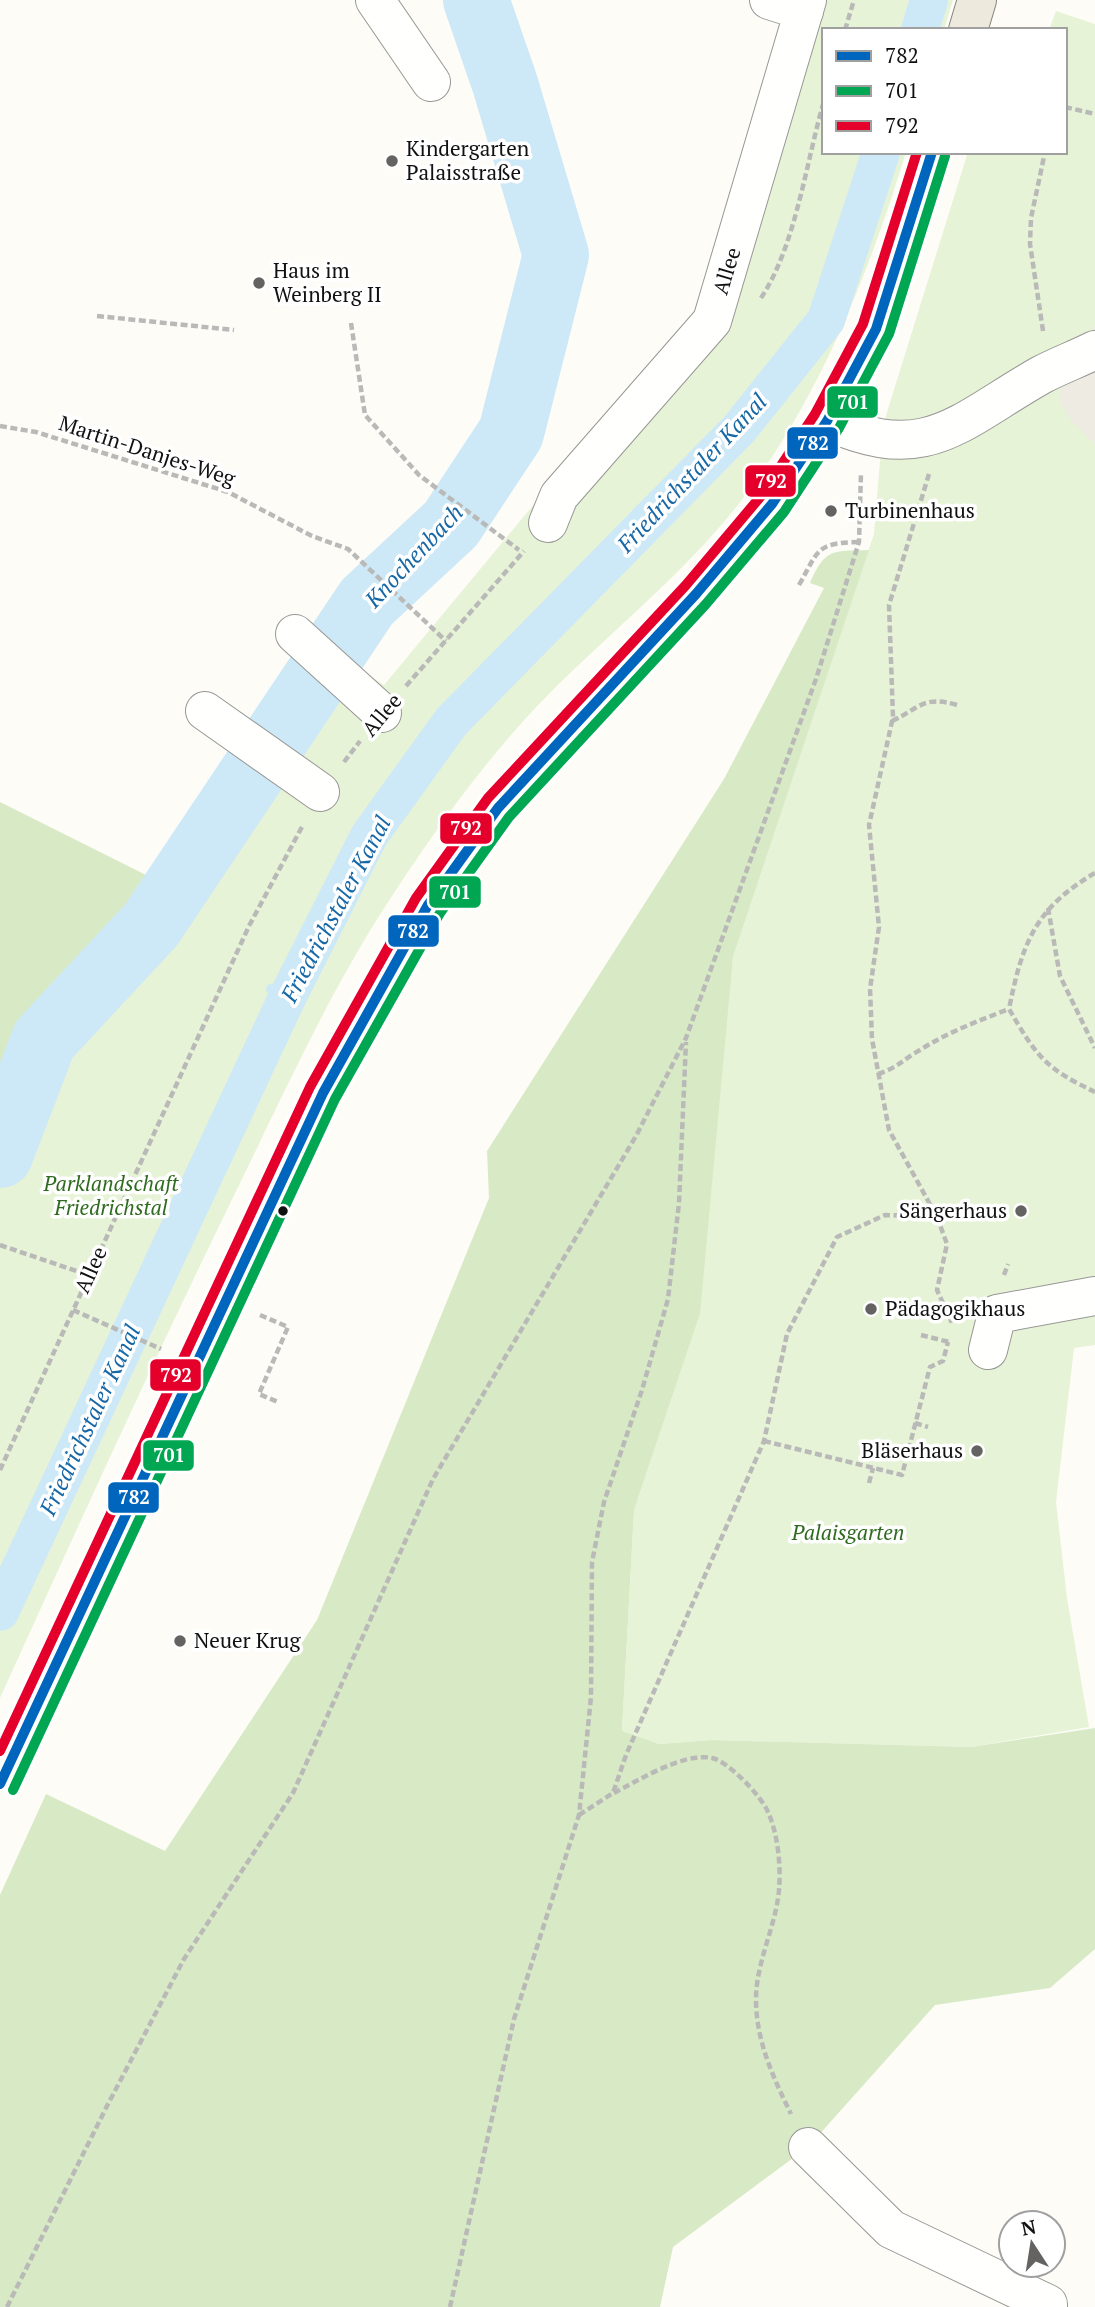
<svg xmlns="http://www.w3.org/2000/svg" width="1095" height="2307" font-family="'PT Serif',serif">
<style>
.green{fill:#e7f3d7}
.forest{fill:#d8eac5}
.plaza{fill:#edebe2}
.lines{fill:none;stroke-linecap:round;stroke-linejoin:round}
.stream{stroke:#cde8f7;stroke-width:10}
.canal{stroke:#cde8f7;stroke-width:38}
.river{stroke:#cde8f7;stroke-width:66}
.minor-casing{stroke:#979795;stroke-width:40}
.major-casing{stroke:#858482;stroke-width:40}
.path{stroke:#b9b9b8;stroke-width:4.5;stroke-dasharray:7 3.5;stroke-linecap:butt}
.minor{stroke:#fffffe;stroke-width:38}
.major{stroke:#ede9dc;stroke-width:38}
.bus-1-casing{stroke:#fff;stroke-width:16}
.bus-2-casing{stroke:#fff;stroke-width:16}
.bus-3-casing{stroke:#fff;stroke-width:16}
.bus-1{stroke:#0065bd;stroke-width:10}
.bus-2{stroke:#00a651;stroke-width:10}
.bus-3{stroke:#e4002b;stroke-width:10}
.poi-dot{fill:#646362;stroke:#fff;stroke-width:2.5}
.bus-dot{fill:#111;stroke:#fff;stroke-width:2.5}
.labels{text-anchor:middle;stroke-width:7;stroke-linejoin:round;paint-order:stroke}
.poi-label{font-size:21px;fill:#111;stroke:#fff;text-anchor:start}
.street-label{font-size:21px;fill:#111;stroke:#fff}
.park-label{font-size:21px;font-style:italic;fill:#2f6b1f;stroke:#fff}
.water-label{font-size:23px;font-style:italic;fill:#1768a6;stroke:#fff}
.line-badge{stroke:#fff;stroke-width:2.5}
.badge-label{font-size:19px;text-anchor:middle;font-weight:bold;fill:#fff}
</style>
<rect width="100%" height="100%" fill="#fdfcf7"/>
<g class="green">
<path d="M815,0h138l-9,30h-120v122h82c-36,118 -83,237 -156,337 -57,78 -136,139 -203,207 -57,58 -107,127 -151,194 -61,91 -106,190 -154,289 -84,171 -163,345 -242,519v-527l65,-125 93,-165 19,-43 140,-198 67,45 161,-194 161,-172z"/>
<path d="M1056,11l39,13v1321l-21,3 -18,154 11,96 22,129 -118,20 -259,-7 -53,4 -37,-12 12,-222 66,-196 5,-122 28,-235 141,-423 9,-109 85,-273h97v-122h-16z"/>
</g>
<g class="forest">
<path d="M869,550l-136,407 -33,357 -66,196 -12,221 37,13 53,-4 259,7 124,-19v221l-45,39 -115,17 -127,142 -135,100 -13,60h-660v-412l46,-101 119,57 152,-231 172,-422 -2,-47 237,-372 100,-191 -14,-5c15,-35 23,-32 59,-33z"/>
<path d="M0,802l158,79 -93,165 -65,125z"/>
</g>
<path class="plaza" d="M1095,326v118l-23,-22 -12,-21 1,-40 25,-17z"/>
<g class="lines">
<path class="stream" d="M271,989l15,11"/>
<g class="canal">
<path d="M920,30l9,-30"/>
<path d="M0,1612l286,-612 83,-164 82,-114 288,-293 87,-109 55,-168"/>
</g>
<path class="river" d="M0,1155l44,-115 107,-115 216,-323 84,-78 60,-91 45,-178 -51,-171 -29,-84"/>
<g class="minor-casing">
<g id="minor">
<path d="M375,0l56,82"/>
<path d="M769,0l35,11"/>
<path d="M827,421c100,45 131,1 214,-46 17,-9 36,-16 54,-25"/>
<path d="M548,523l11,-27 153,-175 95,-321"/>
<path d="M295,634l87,79"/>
<path d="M205,711l115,81"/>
<path d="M988,1350l9,-36 98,-18"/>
<path d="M808,2147l83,82 157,75v3"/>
</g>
</g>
<g class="major-casing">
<g id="major">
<path d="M968,30l9,-30"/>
<path d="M111,1546l212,-453 105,-188 70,-97 198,-214 76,-90 55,-83 49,-92 56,-177"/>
</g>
</g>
<g class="path">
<path d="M845,30l9,-30"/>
<path d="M1065,107l30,7"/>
<path d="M761,298c35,-53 45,-136 63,-197"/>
<path d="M97,316l137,14"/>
<path d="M351,323l14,92 54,60 100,75"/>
<path d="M1043,331l-13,-87 1,-26 14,-66"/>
<path d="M0,426l36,6 192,60 84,44 36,13 98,92"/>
<path d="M929,474l-40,131 4,112 -24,108 10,102 -9,62 2,50 17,91 48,87 10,27 -10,46 15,33"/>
<path d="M799,585c20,-35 16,-42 60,-43"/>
<path d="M406,686l118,-135"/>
<path d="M892,721c28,-13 31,-26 65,-16"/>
<path d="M344,762l16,-21"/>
<path d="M1095,873c-60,35 -73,71 -86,136 28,48 36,59 86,83"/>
<path d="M1048,908l12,68 35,72"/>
<path d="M878,1074c21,-7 24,-14 42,-24 28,-18 58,-29 89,-41"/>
<path d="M0,1245l88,30"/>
<path d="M1004,1275l4,-11"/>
<path d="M73,1310l88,39"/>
<path d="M260,1315l28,12 -29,67 19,8"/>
<path d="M921,1335l28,7"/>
<path d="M915,1423l13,4"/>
<path d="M764,1441l138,34 28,-108 13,-6 5,-19"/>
<path d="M0,1470l249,-544 54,-101"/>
<path d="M869,1483l4,-15"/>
<path d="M614,1793c25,-13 70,-41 98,-35 16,3 50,39 56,54 10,22 13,54 11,78 -3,36 -23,72 -23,109 0,42 17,78 35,115"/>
<path d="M579,1815l34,-22 13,-38 138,-314 23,-107 50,-97 48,-22 51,2"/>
<path d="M7,2307l100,-201 77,-147 109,-166 140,-314 203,-343 50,-98 130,-359 43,-137 2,-69"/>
<path d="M450,2307l64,-288 65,-204 12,-118 1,-135 12,-60 38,-112 26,-91 11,-96 7,-161"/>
</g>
<use href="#minor" class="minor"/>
<use href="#major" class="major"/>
<g class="bus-1-casing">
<path id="bus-1" d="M0,1784l323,-691 105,-188 70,-97 198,-214 76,-90 55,-83 49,-92 56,-177"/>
</g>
<g class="bus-2-casing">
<path id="bus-2" d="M13,1790l322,-691 105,-186 69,-96 197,-213 78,-92 55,-84 50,-94 56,-178"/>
</g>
<g class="bus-3-casing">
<path id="bus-3" d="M0,1751l310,-664 106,-189 72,-100 198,-213 75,-89 54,-82 48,-90 54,-172"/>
</g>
<use href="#bus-1" class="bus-1"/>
<use href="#bus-2" class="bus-2"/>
<use href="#bus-3" class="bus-3"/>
</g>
<g class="poi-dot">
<circle cx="392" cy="161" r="7"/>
<circle cx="259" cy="283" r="7"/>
<circle cx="831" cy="511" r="7"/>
<circle cx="1021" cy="1211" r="7"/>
<circle cx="871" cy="1309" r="7"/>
<circle cx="977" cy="1451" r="7"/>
<circle cx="180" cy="1641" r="7"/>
</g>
<circle class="bus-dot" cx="283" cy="1211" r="6"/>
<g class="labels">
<g class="poi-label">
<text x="406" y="156">Kindergarten<tspan x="406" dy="24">Palaisstraße</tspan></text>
<text x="273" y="278">Haus im<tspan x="273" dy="24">Weinberg II</tspan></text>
<text x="845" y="518">Turbinenhaus</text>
<text x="1007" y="1218" text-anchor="end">Sängerhaus</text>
<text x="885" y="1316">Pädagogikhaus</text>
<text x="963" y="1458" text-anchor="end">Bläserhaus</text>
<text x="194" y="1648">Neuer Krug</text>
</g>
<g class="street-label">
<text transform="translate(727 271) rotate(-73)" y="7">Allee</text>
<text transform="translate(147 451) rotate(18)" y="7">Martin-Danjes-Weg</text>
<text transform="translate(382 715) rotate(-50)" y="7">Allee</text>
<text transform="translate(91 1270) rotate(-66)" y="7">Allee</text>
</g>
<g class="park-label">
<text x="111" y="1191">Parklandschaft<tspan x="111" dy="24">Friedrichstal</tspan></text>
<text x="848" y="1540">Palaisgarten</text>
</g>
<g class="water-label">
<text transform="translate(692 473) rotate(-47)" y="8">Friedrichstaler Kanal</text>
<text transform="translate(414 556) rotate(-47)" y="8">Knochenbach</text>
<text transform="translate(336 909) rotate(-62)" y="8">Friedrichstaler Kanal</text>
<text transform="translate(90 1420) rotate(-65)" y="8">Friedrichstaler Kanal</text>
</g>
</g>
<g class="line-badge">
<rect x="826" y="385" width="53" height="34" rx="7" fill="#00a651"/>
<rect x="786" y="426" width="53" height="34" rx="7" fill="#0065bd"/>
<rect x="744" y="464" width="53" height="34" rx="7" fill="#e4002b"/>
<rect x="439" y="812" width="54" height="33" rx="7" fill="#e4002b"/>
<rect x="428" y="875" width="54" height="34" rx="7" fill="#00a651"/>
<rect x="387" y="914" width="53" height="34" rx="7" fill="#0065bd"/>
<rect x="149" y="1358" width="53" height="34" rx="7" fill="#e4002b"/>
<rect x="142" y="1439" width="53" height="33" rx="7" fill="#00a651"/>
<rect x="107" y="1481" width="53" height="33" rx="7" fill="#0065bd"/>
</g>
<g class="badge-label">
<text x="853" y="409">701</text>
<text x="813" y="450">782</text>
<text x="771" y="488">792</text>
<text x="466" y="835">792</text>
<text x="455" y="899">701</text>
<text x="413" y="938">782</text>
<text x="176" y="1382">792</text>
<text x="169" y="1462">701</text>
<text x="134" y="1504">782</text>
</g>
<rect x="822" y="28" width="245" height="126" fill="#ffffff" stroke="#a0a0a0" stroke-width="2"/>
<rect x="836" y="51" width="35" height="10" fill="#0065bd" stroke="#a0a0a0" stroke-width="2"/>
<text x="885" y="63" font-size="21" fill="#111111">782</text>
<rect x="836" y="86" width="35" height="10" fill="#00a651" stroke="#a0a0a0" stroke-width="2"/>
<text x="885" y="98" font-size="21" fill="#111111">701</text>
<rect x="836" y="121" width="35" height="10" fill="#e4002b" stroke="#a0a0a0" stroke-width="2"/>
<text x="885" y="133" font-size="21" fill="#111111">792</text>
<g transform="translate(1032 2244) rotate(348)"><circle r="33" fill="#ffffff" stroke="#a0a0a0" stroke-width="2"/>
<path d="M0-5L12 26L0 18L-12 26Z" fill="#646362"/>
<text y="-10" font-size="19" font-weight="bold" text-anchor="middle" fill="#111111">N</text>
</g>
</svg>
